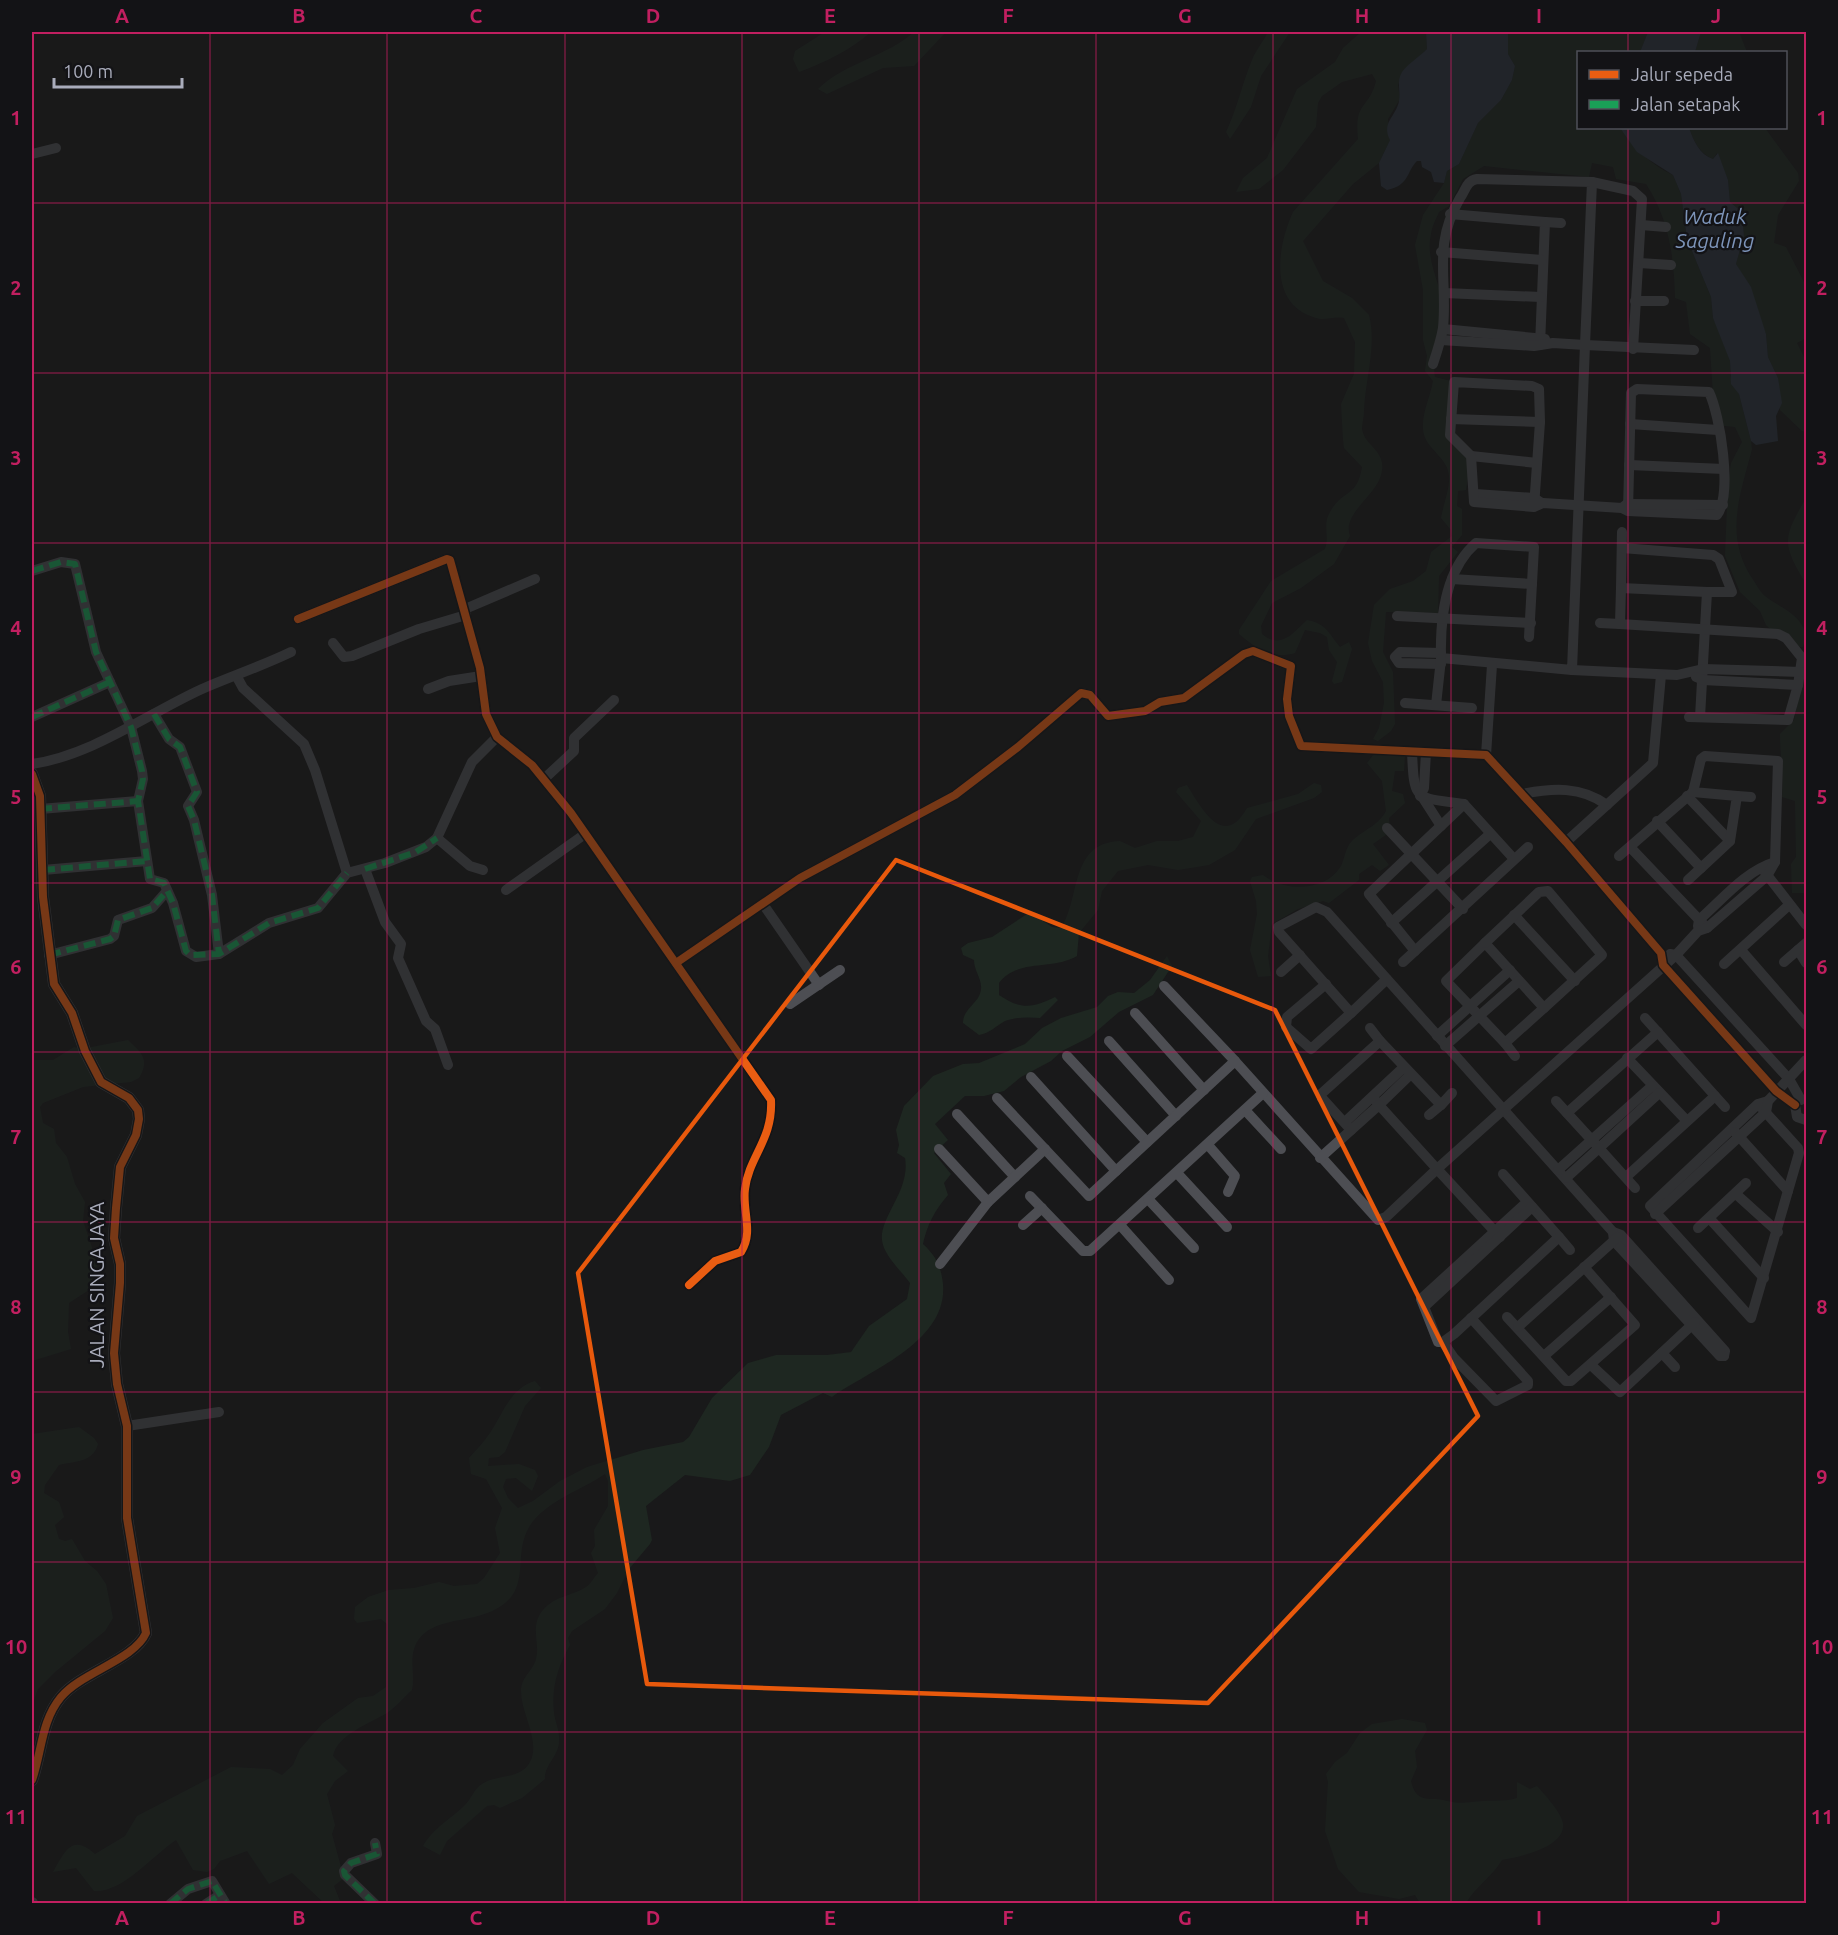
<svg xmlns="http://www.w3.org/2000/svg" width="1838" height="1935" font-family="Ubuntu,sans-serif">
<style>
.green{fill:#1e2721}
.water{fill:#2a323d}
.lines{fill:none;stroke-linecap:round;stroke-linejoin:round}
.minor{stroke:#4d4e53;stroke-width:10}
.tertiary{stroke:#4d4e53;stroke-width:12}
.quiet{stroke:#1a9f57;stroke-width:6;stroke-dasharray:12 6;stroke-linecap:butt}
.cycleway-casing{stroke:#131316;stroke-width:11}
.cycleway{stroke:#e95d12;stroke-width:8}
.marked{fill:none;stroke:#e8590c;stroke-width:4.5;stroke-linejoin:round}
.grid{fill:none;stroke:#c11f60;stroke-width:1.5;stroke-opacity:0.55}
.labels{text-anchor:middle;stroke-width:4.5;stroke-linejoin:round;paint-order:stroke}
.street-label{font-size:20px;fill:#a9acbb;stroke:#131316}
.water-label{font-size:21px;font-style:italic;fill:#7d94b9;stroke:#131316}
.neatline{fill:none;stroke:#c11f60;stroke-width:2}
.grid-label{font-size:20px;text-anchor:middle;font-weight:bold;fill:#c11f60}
</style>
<rect width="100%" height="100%" fill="#19191a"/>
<g class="green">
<path d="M825,32h46c-21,18 -45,30 -72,40l-6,-13 2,-8z"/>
<path d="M914,32h32l-32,34 -31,2 -56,26 -9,-5c28,-27 68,-32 96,-57z"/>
<path d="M1268,32h22l-29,44 -10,31 -21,32 -4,-7c11,-23 16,-48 26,-72 4,-10 11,-18 16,-28z"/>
<path d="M1361,32h65l1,17 -24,23 -5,13 2,14 -12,20 2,21 -11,23 -26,21 -50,57 20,40 29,17 17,17c8,31 -4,65 -5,96 0,6 -2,12 -2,18 3,19 28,22 18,49 -7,19 -38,37 -30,58l-16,28 -33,24 -29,15 -11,23 1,8c19,16 31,-1 45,-14 19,3 22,14 33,27l9,-5 3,7 -10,33 -8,2 -2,-3 5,-19 -8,-12 -2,-13 -7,-4 -15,-3 -10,23c-23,7 -39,-5 -56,-19v-4l32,-49 54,-32c5,-13 -3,-24 5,-37 13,-23 27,-14 32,-45l-18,-19 -1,-8 -2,-36 13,-30 1,-32 -11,-24c-10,-2 -20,3 -28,0 -48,-13 -39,-71 -23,-106l65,-73c-4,-39 11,-29 18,-58l-4,-7 -30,8 -20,14 -4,7 -2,24 -33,43 -24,19 -23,3 7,-14 24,-20 30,-69 38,-27 8,-14z"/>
<path d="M1508,32h140l-8,20h-62v76h42c14,20 31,37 53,47l8,19 6,45 24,58 2,21 10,20 7,23v15l9,18 12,47 1,8c-12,47 -29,88 2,132 3,5 7,12 11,15 15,12 37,18 41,40l-3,11 -15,-1 -22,-21 -6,-14 -20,-19 -15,-36 3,-75 3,-18 11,-21 -7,-15 -20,-2 -5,-77 -20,-14 -4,-32 -11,-4c-1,-42 -6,-79 -29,-114l-30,-5 -3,-12 -21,-4 -3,14 -105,-11 -21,13 -14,27 -10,6c-3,7 -7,14 -8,22 -7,29 15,58 14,88 -1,20 -14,34 -10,55l16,4 -4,56 24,20 -5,33 -8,1 -1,15 5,3v26l-10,12 6,5 -19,24 -1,37 -52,-1 -3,40 10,20 2,52 -4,7 -13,10 -5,-2 6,-11 5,-25 -1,-21 -11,-21 -4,-18 6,-38 16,-16 23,-8 13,-10 5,-19 21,-16 -1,-6 -10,-12c2,-12 9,-30 8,-41 0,-20 -25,-28 -26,-48 -1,-17 7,-31 10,-48l-8,-10 2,-15 -4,-16v-50l-8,-45 8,-30 21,-32 3,-12 12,-7 19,-41 23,-23 11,-20 3,-14 -7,-12z"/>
<path d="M1701,32h38l8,20h-52z"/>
<path d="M1689,128h76l33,45 1,8 -21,34 -4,28 12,4 20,39v52l-9,5 9,18v71l-4,-1 -22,-21 -2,-32 -10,-21 -2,-23 -23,-58 -7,-12 8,-28 -2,-24 -12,-10 -2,-22 -11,-27 -4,6c-14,-6 -19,-18 -24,-31z"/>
<path d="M1806,498v86c-25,-41 -23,-46 0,-86z"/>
<path d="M1806,663v230h-14l-1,-29 5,-7 -1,-56 -13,-4c2,-22 -2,-41 -2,-63l14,-14z"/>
<path d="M1374,754l31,1 -1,16h-9l-3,20 11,3 2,9 -16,15 1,14 -17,12 16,21 -9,6 -8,-6 -13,9v6l-30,23 -6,-2 -25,8 -26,15 -4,32 3,20 -13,1 -8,-27 7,-36 -1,-13 -6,-20 2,-4 11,-2c21,17 63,17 78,-9 4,-8 4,-18 11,-25 11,-11 26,-15 34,-30l-4,-30 -15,-18z"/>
<path d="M1314,783l7,2 1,7 -8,6 -58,21 -21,31 -26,15 -31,5 -30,-5 -30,6 -16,20 -4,19 -19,23 -2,23c-26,15 -59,2 -78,27v12c22,15 33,13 56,2l3,3 -18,18c-12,-1 -24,-1 -35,3 -9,5 -15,12 -26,14l-16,-12c0,-15 17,-20 18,-34 1,-10 -7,-18 -7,-29l-11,-5 -2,-7 7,-5 24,-6 38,-25 22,15 9,1c20,-30 8,-85 59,-87l15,7 22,-7h21l15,-4 8,-16 -25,-29 2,-4 9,-3c16,26 37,64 60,23l51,-14z"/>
<path d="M1167,956l5,10 -19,29 -34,17 -29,25 -28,14 -11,10 -30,16 -17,14 -20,5h-19l-30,28 13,16 -14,13 17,21 -7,9 4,12c-13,15 -21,30 -25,49 13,12 18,22 20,40 5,58 -73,86 -111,113l-9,-4 -42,22 -12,32 -19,28 -20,6 -45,-6 -39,31 6,34 -2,4 -21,25 -12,24 -12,16 -33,22 -4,7 2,7c-12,21 -19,43 -16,68 1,9 6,18 5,28 0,15 -15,24 -14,38l-23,19 -22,10 -6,-3 -7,1 -40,35 -7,14 -17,-9c11,-19 27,-26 42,-41 6,-6 9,-16 17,-21 14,-10 39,-4 48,-22 11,-21 -9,-48 -9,-71 0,-14 12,-20 15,-32 4,-16 -5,-30 4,-45 13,-19 31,-17 46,-27 5,-3 8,-10 12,-14l-7,-20 4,-7 -1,-16 14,-24v-25l-3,-7c-26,18 -72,31 -81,65 -6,19 0,42 -13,58 -28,33 -83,12 -97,52 -4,13 1,27 -2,41 -8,7 -16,17 -25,23 -17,10 -50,22 -54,43l15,15 -13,10 -8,13 8,31 -3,9 12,44 -10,8 6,15 -16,2 -32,-30 -23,11 -22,-33 -27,10 -6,8 -7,3 -14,-2 -17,-30c-23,15 -53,53 -82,51l-18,-23 -23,4c12,-21 19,-39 42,-18l30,-18 12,-20 94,-49 39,2 12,6 11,-10 7,-16 23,-26 35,-25 15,-2 13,-9 1,-63 -6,-5 -24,4 -3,-4 1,-12 13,-10 21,-7 25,-2 25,-6 15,4 23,-2 7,-6 16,-25 -5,-25 7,-20 -16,-29 -15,-5 -2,-16c7,-8 15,-16 21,-25 13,-19 20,-45 45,-52l6,7 -16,18 -20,46 -6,5 -10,1 -1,8 31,-2 16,6 3,6 -6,15 -16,-13 -10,1 -3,8 5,11 10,10 15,-7 27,-20 27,-14 56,-17 40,-8 6,-5 23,-39 36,-35 28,-8h51l24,-3 18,-26 38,-27 3,-16c-9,-12 -23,-25 -27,-38 -8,-25 28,-52 22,-87l-8,-5 2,-8 -3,-15 8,-24 29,-30 30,-12 16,-1 46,-19 17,-16 19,-10 36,-11 11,-11 10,-4 16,1 16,-13z"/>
<path d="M128,1040c14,13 22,20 11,38l-8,4 -48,5 -40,16 -3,4 3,16 11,6 2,14 11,14 8,27 10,18 -2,19 14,41 -2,24 -26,17 -1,29 3,17 -39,12v-301h21l21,-13 7,2z"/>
<path d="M79,1427l15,11 4,6c-5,19 -24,17 -39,21l-14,20 -1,8 15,9 5,15 -9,8 4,14 6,2 7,-2 13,22 12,10 9,13 7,34 -8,13 -50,41 -17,17 -6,16v-271z"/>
<path d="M1402,1719l23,4 2,7 -12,21 2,16 -6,14c5,23 18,16 32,19 19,5 23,2 41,1 12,-1 22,1 33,-3v-16l13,7 7,-3c8,9 25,27 26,38 2,24 -45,33 -61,36 -10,17 -26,26 -36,43h-46l-5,-8 -16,4 -40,-7 -21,-23 -13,-38 3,-49 -2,-8 9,-12 12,-9 13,-20 12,-9z"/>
</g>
<g class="water">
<path d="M1426,32h82v22l7,12 -3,14 -11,20 -23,23 -19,41 -12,7 -3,12 -10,-1 -3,-10 -9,-5 -1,-6h-4c-11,11 -7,24 -30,29l-6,-4 -2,-23 11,-23c-9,-18 6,-23 9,-39 2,-10 -3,-19 3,-29 6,-8 18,-16 25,-23z"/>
<path d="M1648,32h53l-6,20h-55z"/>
<path d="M1620,128h69c5,13 10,26 24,31l5,-6 10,27 2,22 12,10 2,24 -8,28 15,23 15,47 2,23 10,21 4,25 -6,13 2,25 -22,4 -5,-4 -12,-47 -8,-10 -1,-23 -17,-43 -2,-21 -24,-58 -6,-45 -8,-19 -36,-23z"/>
</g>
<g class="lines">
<g class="minor">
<path d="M32,154l24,-6"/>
<path d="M1592,182l41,9 9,8 -9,150"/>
<path d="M1450,214l95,8 -5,123"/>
<path d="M1545,222l16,1"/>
<path d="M1641,225l25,2"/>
<path d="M1441,252l101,8"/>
<path d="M1639,263l32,2"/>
<path d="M1444,293l97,4"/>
<path d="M1635,301h29"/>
<path d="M1443,329l102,10"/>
<path d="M1441,340l93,6 19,-3 32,2 -13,325 -131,-12c-1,-38 4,-88 35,-115l58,4 -5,90"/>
<path d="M1433,364c4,-12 8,-24 10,-36 5,-51 -11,-81 17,-130 6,-8 6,-17 17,-19l115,3 -7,163 109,5"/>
<path d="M1451,419l89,3"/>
<path d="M1630,424l88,6"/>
<path d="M1471,456l66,7"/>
<path d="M1629,465l95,4"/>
<path d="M1475,494l59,4 6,4"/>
<path d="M1534,507l6,-85 -1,-33 -7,-3 -78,-4 -4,53 21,21 3,46 60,5 9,-4 79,5 6,3 89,4c16,-21 3,-100 -8,-123l-72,-3 -6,4 -3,118"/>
<path d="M1622,508l5,-4 96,1"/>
<path d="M1622,532l-1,56 86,4"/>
<path d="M1622,548l91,7 6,4 13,33h-25l-7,125"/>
<path d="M32,571l29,-9 14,2 21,88 35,75 11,44 1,8 -5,22 12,78 14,4 9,20 13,48 10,6 23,-3 50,-31 49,-15 29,-35 38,-10 41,-16 11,-9 35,-76 25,-25"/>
<path d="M1452,579l80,5"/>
<path d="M1621,588l-1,36 158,10 8,4 16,20 -4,27 -10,35 -99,-3"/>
<path d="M465,609l70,-30"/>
<path d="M1397,616l134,7"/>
<path d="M298,619l149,-60 3,1 30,108 6,46 11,23 35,28 39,48 200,287c2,40 -22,56 -26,89 -3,22 9,43 -4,63l-26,9 -26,24"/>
<path d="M1600,623l20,1"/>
<path d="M333,643l11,14 8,-1 67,-27 47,-14"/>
<path d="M1441,664l-42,-1 -4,-6 5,-5 41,1"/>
<path d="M1572,670l105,5 26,-6 98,3"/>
<path d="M237,677l6,11 61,56 11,26 32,103"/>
<path d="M1696,677l7,3 95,5"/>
<path d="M428,689l21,-8 32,-5"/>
<path d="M1405,703l67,5"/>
<path d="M1436,705l5,-46"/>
<path d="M154,714l15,25 11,8 17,45 -9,14 6,14 18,75 7,59"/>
<path d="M32,717l78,-35"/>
<path d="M1412,751c2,52 3,46 52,53"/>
<path d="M1486,755l6,-90"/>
<path d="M32,764c61,-9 115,-50 170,-75 30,-13 60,-23 89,-37"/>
<path d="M545,778l29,-27v-13l40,-38"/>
<path d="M1522,794c31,-6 59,-8 85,11"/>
<path d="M1420,796l4,-8 2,-36"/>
<path d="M1737,796l14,1"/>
<path d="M1423,798l18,28"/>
<path d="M40,809l98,-8"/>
<path d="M1657,821l44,47 29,-27 -43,-45"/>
<path d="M1387,828l76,81"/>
<path d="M437,838l33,28 13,4"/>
<path d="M1566,842l87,-79 8,-88"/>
<path d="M1630,847l77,81"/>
<path d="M1619,856l74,-64"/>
<path d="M365,869l20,53 16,22 -3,14 28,63 9,8 13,36"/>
<path d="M43,870l104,-9"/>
<path d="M1764,871l42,54"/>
<path d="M1688,880l13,-12"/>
<path d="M506,890l79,-56"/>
<path d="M763,904l56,81"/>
<path d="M1514,915l61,66"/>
<path d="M1391,923l99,-89"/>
<path d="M1698,926l1,-6c23,-20 46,-49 76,-58"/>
<path d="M1485,943l59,65 -39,35 -59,-62z"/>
<path d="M1485,943l54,-51 9,-1 54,64 -58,53"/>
<path d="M1741,950l65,75"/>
<path d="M1798,950l8,13"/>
<path d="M1415,951l-46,-57 95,-90 50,55"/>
<path d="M1670,954l6,1 113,124 12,21"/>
<path d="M49,955l61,-16 4,-3 4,-16 34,-12 15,-17"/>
<path d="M1403,962l125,-115"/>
<path d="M1784,962l22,-19"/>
<path d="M676,963l124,-85 155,-83 63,-48 63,-54 9,2 18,21 37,-5 15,-9 24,-4 60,-44 9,-3 38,15 -4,33 2,17 12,30 185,9 80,87 95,111 2,12 113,126 19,14"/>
<path d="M1724,964l65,-59"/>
<path d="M1281,972l19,-17"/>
<path d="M1387,979l-36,34 -72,-81 -1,-5 38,-20 11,5 286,320 8,3 104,116 -1,5"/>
<path d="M1326,984l-39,33 -1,10 25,22 40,-36"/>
<path d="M1164,986l71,75"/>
<path d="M790,1004l50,-34"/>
<path d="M1135,1013l69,77"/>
<path d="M1645,1018l80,89"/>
<path d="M1370,1028l10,13"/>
<path d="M1437,1036l73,-66"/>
<path d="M1109,1041l67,75"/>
<path d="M1505,1043l10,13"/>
<path d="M1445,1046l74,-65"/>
<path d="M1067,1056l80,86"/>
<path d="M1627,1058l60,63"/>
<path d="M1031,1077l85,94"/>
<path d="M997,1098l92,98 146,-135 143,159 8,-3 51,-48 63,68"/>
<path d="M1376,1101l3,4 31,-30"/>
<path d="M1556,1101l43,47 60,-55"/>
<path d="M1758,1104l40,44 1,5 -48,165 -101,-112 108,-102 10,-3"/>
<path d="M1441,1105l11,-12"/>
<path d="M1795,1105l2,12 9,3"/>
<path d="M1245,1110l36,39"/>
<path d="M1567,1113l91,-81"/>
<path d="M957,1114l58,63"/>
<path d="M1345,1122l59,-55"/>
<path d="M1351,1130l-29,-32 -1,-4 59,-53 61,64 -12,10"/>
<path d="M1735,1132l53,59"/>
<path d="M1208,1145l27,31 -7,16"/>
<path d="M939,1149l49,53 57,-53"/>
<path d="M1320,1158l59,-53 58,64 239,-214 22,-24 9,-3 60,-52 8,-14 3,-101 -73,-5 -4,3 -8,33 44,4 -7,45"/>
<path d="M1558,1170l94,-84"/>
<path d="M1177,1173l50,54"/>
<path d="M1503,1174l56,63 -105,97 -11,8h-5l-17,-43 106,-97"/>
<path d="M1626,1177l89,-81"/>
<path d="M1566,1178l33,-30 36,40"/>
<path d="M1736,1194l42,38"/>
<path d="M1030,1196l53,55h7l173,-158"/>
<path d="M1148,1199l46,49"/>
<path d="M1655,1214l111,-102 2,-11 38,-41"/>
<path d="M1710,1219l54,59"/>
<path d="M1023,1225l19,-17"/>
<path d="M1120,1225l49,55"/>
<path d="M1698,1228l48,-45"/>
<path d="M1613,1232l1,9 106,115h4"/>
<path d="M1559,1237l11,13"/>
<path d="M940,1264l48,-62"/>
<path d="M1425,1306l107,-99"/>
<path d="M1507,1317l59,64h5l64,-56 -51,-58"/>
<path d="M1518,1327l100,-90"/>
<path d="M1443,1342l11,16 42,43 32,-16v-4l-57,-63"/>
<path d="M1662,1353l13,14"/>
<path d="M1544,1356l67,-59"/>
<path d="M1591,1365l29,27 75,-70"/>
<path d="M127,1426l92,-14"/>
<path d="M170,1904l18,-15 24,-8 14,23"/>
<path d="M206,1904l14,-9"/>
<path d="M375,1904l-30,-29 -1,-4 7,-8 26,-9 -2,-11"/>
</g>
<g class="tertiary">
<path d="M32,774l8,22 3,101 11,87 18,29 13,38 16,31 28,16 9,12 1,9 -3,16 -16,32 -4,41 -2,30 6,26v19l-6,70 3,31 10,42v92l19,115c-12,27 -64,39 -85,64 -20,24 -19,55 -29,83"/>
<path d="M32,1903v1"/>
</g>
<g class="quiet">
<path d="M32,571l29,-9 14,2 21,88 35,75 11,44 1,8 -5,22 12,78 14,4 9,20 13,48 4,4 29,-1 50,-31 49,-15 29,-35"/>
<path d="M154,714l15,25 11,8 17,45 -9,14 6,14 18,75 7,59"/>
<path d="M32,717l78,-35"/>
<path d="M40,809l98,-8"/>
<path d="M365,869l51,-17 21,-14"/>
<path d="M43,870l104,-9"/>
<path d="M49,955l61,-16 4,-3 4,-16 34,-12 15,-17"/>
<path d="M170,1904l18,-15 24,-8 14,23"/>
<path d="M206,1904l14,-9"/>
<path d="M375,1904l-30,-29 -1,-4 7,-8 26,-9 -2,-11"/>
</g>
<g class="cycleway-casing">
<g id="cycleway">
<path d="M298,619l149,-60 3,1 30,108 6,46 11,23 35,28 39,48 200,287c2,40 -22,56 -26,89 -3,22 9,43 -4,63l-26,9 -26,24"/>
<path d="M32,774l8,22 3,101 11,87 18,29 13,38 16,31 28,16 9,12 1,9 -3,16 -16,32 -4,41 -2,30 6,26v19l-6,70 3,31 10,42v92l19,115c-12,27 -64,39 -85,64 -20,24 -19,55 -29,83"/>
<path d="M676,963l124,-85 155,-83 63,-48 63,-54 9,2 18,21 37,-5 15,-9 24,-4 60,-44 9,-3 38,15 -4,33 2,17 12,30 185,9 80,87 95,111 2,12 113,126 19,14"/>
</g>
</g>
<use href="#cycleway" class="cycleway"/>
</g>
<path d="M0 0H1838V1935H0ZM896,860l379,150 203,406 -270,287 -561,-19 -69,-411z" fill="#19191a" fill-opacity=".55" fill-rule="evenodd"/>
<path class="marked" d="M896,860l379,150 203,406 -270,287 -561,-19 -69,-411z"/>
<path class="grid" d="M210,32v1872M387,32v1872M565,32v1872M742,32v1872M919,32v1872M1096,32v1872M1273,32v1872M1451,32v1872M1628,32v20M1628,128v1776M32,203h1774M32,373h1774M32,543h1774M32,713h1774M32,883h1774M32,1052h1774M32,1222h1774M32,1392h1774M32,1562h1774M32,1732h1774"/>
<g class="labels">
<g class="street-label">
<text transform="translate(97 1285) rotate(-90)" y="7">JALAN SINGAJAYA</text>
</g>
<g class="water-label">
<text x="1715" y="224">Waduk<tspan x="1715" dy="24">Saguling</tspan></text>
</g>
</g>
<rect width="1838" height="1935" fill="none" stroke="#131316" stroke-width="66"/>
<rect x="1577" y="51" width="210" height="78" fill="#131316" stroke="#4f5058" stroke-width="1.5"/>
<rect x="1589" y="70" width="30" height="9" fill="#e95d12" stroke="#4f5058" stroke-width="1.5"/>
<text x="1631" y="81" font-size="18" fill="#a9acbb">Jalur sepeda</text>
<rect x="1589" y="100" width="30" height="9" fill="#1a9f57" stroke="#4f5058" stroke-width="1.5"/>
<text x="1631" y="111" font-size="18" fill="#a9acbb">Jalan setapak</text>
<path d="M54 78v9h128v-9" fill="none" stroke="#a9acbb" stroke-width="3"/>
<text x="63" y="78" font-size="18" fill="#a9acbb" stroke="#131316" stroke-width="4.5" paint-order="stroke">100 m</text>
<rect x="33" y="33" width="1772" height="1869" class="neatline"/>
<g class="grid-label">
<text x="122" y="23">A</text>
<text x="299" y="23">B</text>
<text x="476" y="23">C</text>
<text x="653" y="23">D</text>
<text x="830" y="23">E</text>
<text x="1008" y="23">F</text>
<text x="1185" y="23">G</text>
<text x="1362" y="23">H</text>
<text x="1539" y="23">I</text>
<text x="1716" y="23">J</text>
<text x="16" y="125">1</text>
<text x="1822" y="125">1</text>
<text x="16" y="295">2</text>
<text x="1822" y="295">2</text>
<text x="16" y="465">3</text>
<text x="1822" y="465">3</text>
<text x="16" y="635">4</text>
<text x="1822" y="635">4</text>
<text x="16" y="804">5</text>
<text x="1822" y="804">5</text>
<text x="16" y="974">6</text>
<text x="1822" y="974">6</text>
<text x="16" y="1144">7</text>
<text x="1822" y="1144">7</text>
<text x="16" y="1314">8</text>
<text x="1822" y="1314">8</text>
<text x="16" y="1484">9</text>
<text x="1822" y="1484">9</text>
<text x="16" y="1654">10</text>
<text x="1822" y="1654">10</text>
<text x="16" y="1824">11</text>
<text x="1822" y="1824">11</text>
<text x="122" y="1925">A</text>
<text x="299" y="1925">B</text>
<text x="476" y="1925">C</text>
<text x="653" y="1925">D</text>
<text x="830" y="1925">E</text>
<text x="1008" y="1925">F</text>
<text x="1185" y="1925">G</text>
<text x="1362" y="1925">H</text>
<text x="1539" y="1925">I</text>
<text x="1716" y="1925">J</text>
</g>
</svg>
